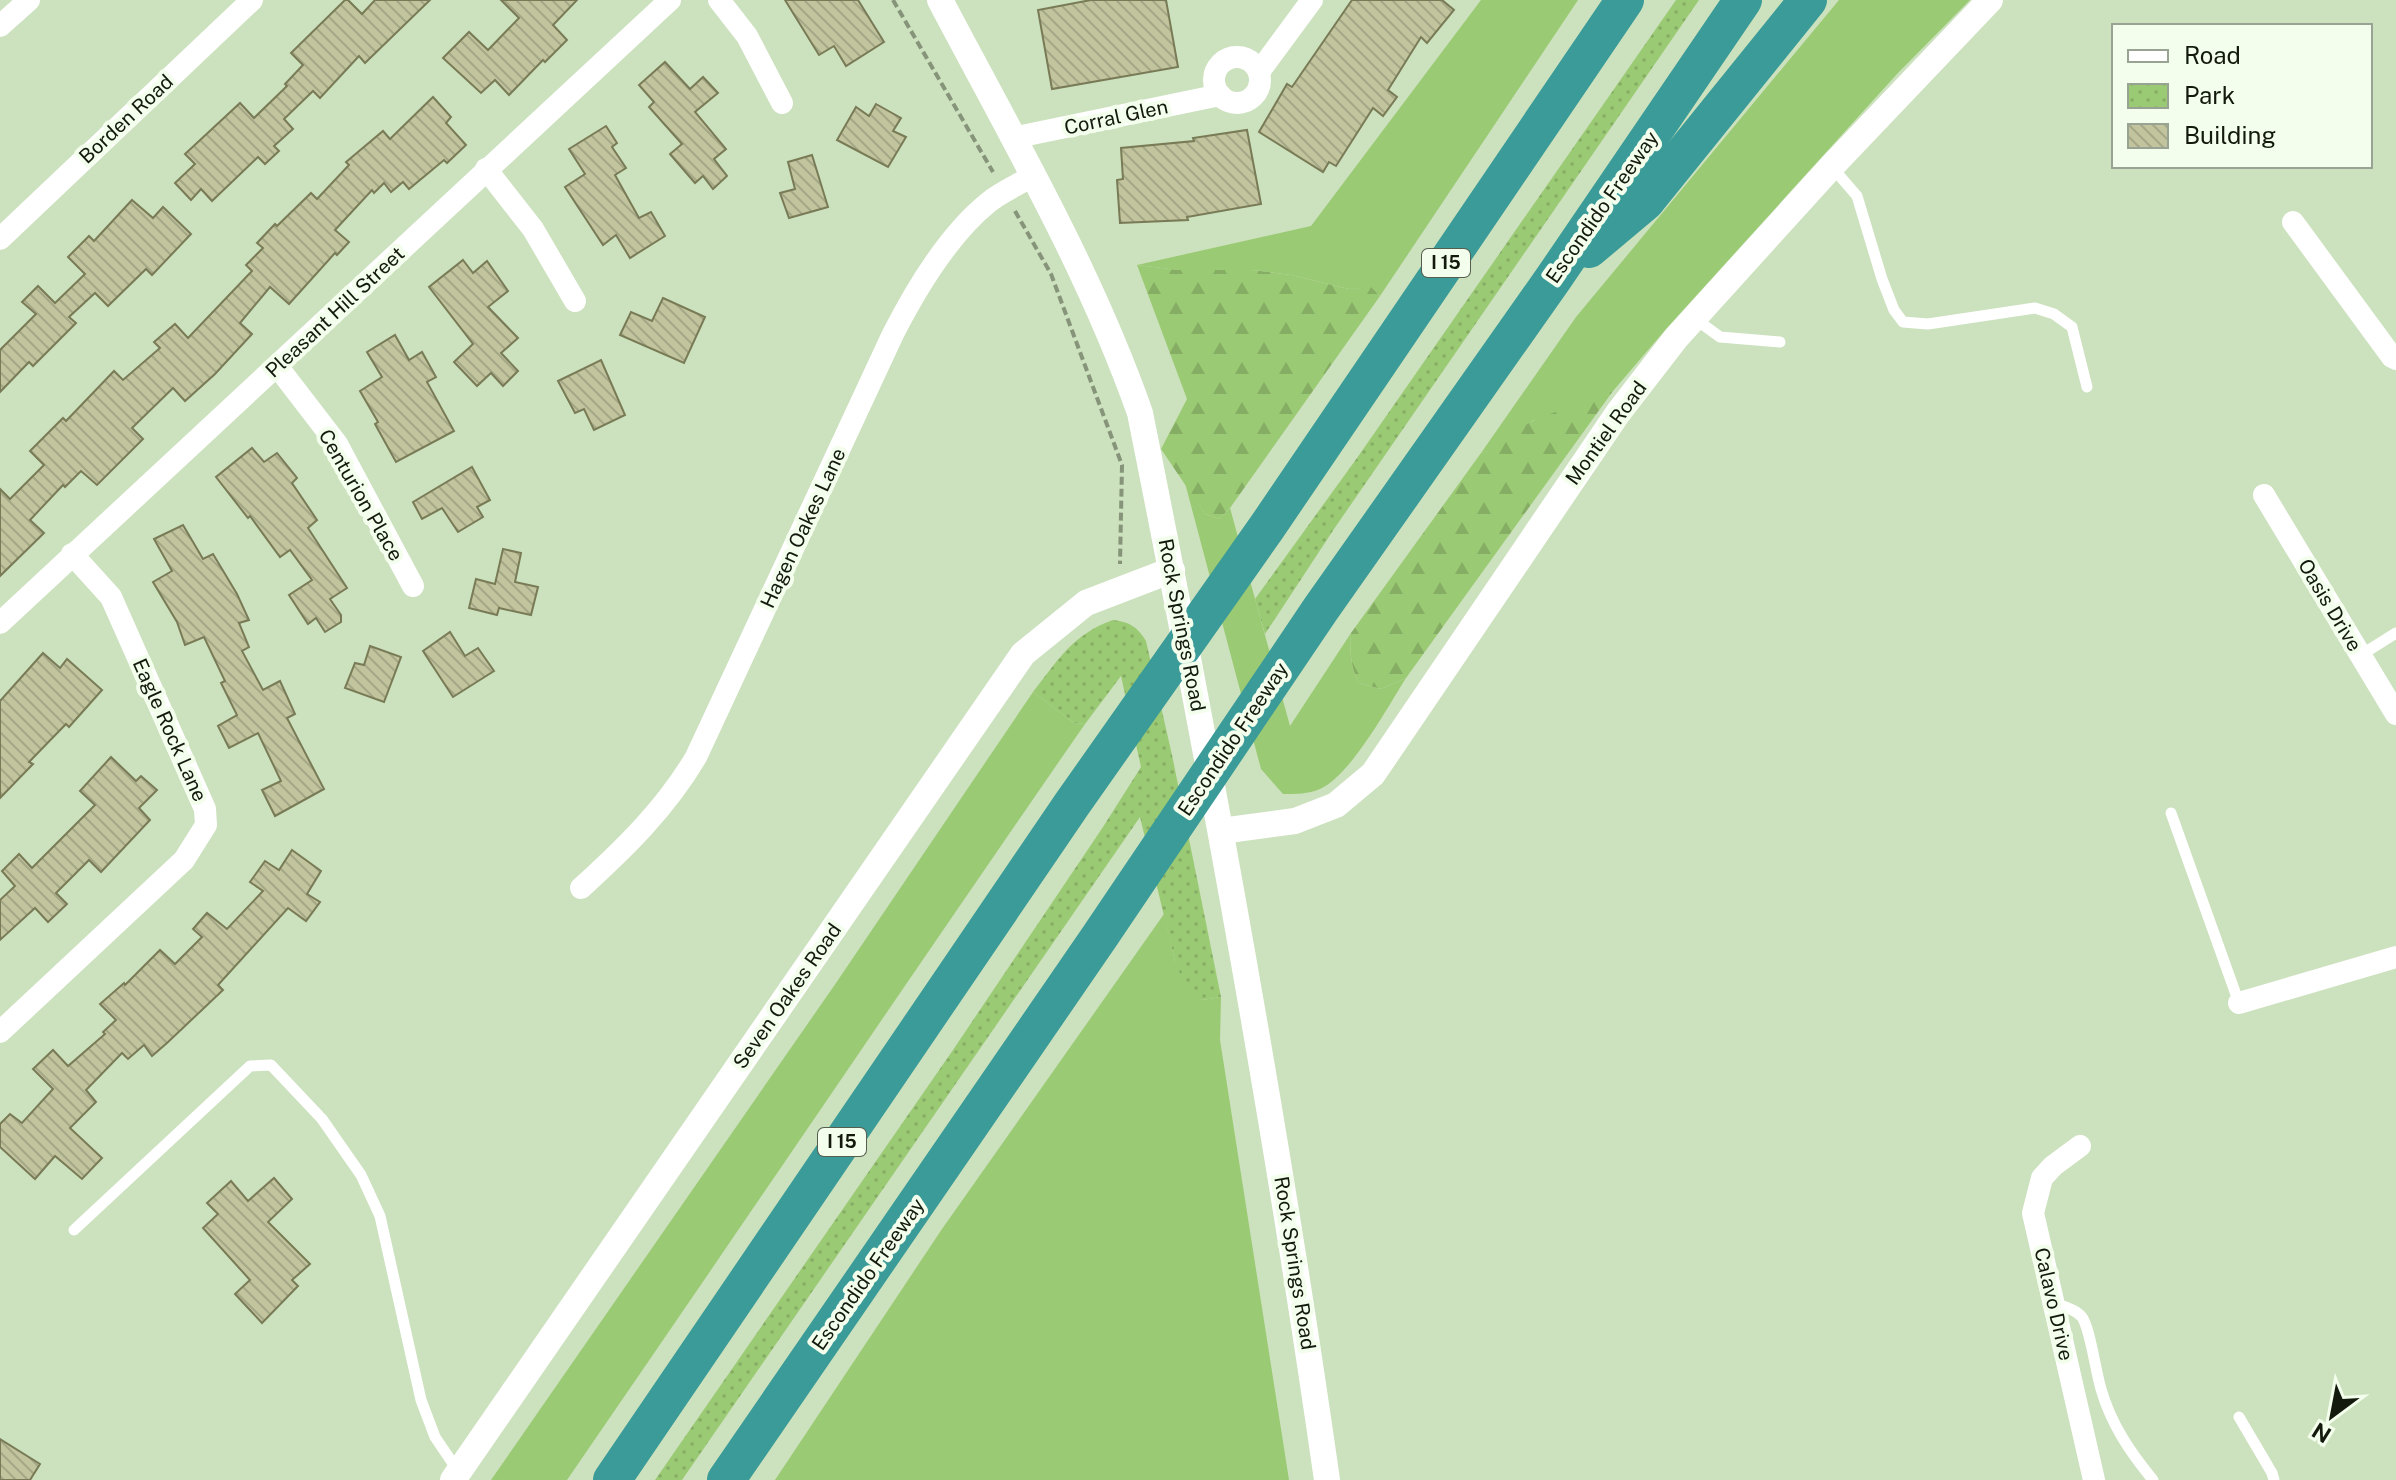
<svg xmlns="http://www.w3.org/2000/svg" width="2396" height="1480" font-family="'Public Sans',sans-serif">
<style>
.grass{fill:#9bca74}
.forest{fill:url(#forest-firs)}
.park{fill:url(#park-dots)}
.building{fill:url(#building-back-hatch);stroke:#787b56;stroke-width:2}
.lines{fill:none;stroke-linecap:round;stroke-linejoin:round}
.path{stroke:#86957a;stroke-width:4;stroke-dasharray:8 4;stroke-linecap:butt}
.service{stroke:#fff;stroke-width:11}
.minor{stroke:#fff;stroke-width:22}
.tertiary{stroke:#fff;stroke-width:26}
.motorway{stroke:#3a9b98;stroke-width:38}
.labels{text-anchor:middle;stroke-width:8;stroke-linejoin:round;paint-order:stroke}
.shield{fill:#f3feec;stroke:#565e50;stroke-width:2}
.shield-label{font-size:18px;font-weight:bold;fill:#131a0d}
.street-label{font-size:20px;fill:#131a0d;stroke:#f3feec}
</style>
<defs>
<pattern id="forest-firs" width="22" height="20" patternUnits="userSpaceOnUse" patternTransform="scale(2)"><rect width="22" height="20" fill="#9bca74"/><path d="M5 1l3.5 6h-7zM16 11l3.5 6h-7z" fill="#85ad63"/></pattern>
<pattern id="park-dots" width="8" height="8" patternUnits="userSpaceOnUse" patternTransform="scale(2)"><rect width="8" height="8" fill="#9bca74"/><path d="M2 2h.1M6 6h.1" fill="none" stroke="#85ad63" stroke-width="1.8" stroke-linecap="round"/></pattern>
<pattern id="building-back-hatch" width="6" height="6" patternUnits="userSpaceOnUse" patternTransform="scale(2)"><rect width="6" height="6" fill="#c1c49d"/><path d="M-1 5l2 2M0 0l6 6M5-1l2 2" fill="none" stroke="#a5a886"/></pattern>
</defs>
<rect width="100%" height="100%" fill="#cce1bd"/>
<g class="grass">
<path d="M1481,0h97l-198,296 -9,-8 -22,1 -58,-14 -39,-5h-74l-41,-5 174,-39z"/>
<path d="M1839,0h131l-73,74 -231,255 -53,62 -18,10 -63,20 -36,28 -15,4 95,-136z"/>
<path d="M1185,483l20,31 14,5 11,-11 60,218 61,-93c-1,18 -1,34 8,50l22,6 25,-11c-19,30 -55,97 -86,111 -12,5 -24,5 -37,5l-22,-25z"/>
<path d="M1033,692l41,31 11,1c-174,251 -345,505 -518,756h-76l345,-497z"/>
<path d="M1164,914l11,47 27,39 19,-3 -1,43 69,440h-514l167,-251z"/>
</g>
<g class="forest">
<path d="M1137,265l41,5h74l39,5 58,14 22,-2 9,9 -150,212 -11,11 -14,-5 -44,-65 26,-50z"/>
<path d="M1613,391l-207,287 -25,11 -22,-6c-9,-16 -9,-32 -8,-50l130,-180c23,-5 33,-24 54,-33 25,-12 53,-15 78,-29z"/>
</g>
<g class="park">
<path d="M1676,0h23l-365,529 -69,105 -10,-35 102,-141z"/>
<path d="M1113,620c16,2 24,6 33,21l26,114 49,242 -19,3 -18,-17 -9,-22 -35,-144 -458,663h-27l298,-430 150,-223 38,-60 -20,-91 -36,48 -11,-1 -41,-31c25,-32 40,-58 80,-72z"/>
</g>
<g class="building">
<path d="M345,0h3l14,14 13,-14h55l-65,63 -6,-7 -39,42 -7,-7 -29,28 9,10 -19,17 5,5 -14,13 -7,-7 -46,44 -11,-12 -10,11 -16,-17 20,-19 -10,-10 55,-51 14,15 33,-32 -2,-2 18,-19 -12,-12z"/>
<path d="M501,0h76l-24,25 14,15 -22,22 -2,-2 -34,35 -14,-15 -14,13 -38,-35 26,-26 19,18 31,-32z"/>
<path d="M785,0h73l26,42 -38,24 -12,-20 -15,9z"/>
<path d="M1091,0h75l12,67 -126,22 -14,-79z"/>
<path d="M1352,0h90l12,10 -27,33 -6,-6 -33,53 9,7 -14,19 -10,-8 -37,58 -7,-4 -6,10 -64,-40 28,-48 5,3z"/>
<path d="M665,62l25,27 13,-12 15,16 -23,19 31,37 -12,10 13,17 -14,13 -10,-13 -8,7 -25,-29 12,-10 -33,-37 5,-5 -15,-17z"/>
<path d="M433,97l18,20 -5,6 20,22 -19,18 -3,-3 -35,29 -6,-7 -12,10 -7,-9 -10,10 -2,-3 -37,40 14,12 -12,13 -2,-2 -46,51 -19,-17 -30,36 12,11 -37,40 -30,27 -12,-13 -41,40 11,11 -46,46 -16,-14 -16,16 -2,-2 -33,35 14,13 -44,43v-87l10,10 34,-34 -14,-14 33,-33 3,3 48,-50 9,9 37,-32 -6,-6 21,-18 13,14 64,-67 -6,-6 17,-17 -6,-5 18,-19 2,2 34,-33 6,6 32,-34 -3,-3 37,-31 7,8z"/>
<path d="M876,104l25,14 -8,13 13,6 -18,30 -51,-27 19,-33 13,9z"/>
<path d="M606,126l11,17 -5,4 14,21 -11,7 24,43 12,-6 14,24 -35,22 -14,-23 -13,10 -38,-58 20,-13 -16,-25z"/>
<path d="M1247,130l14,74 -74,13 1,3 -68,3 -3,-43 6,-1 -2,-31 73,-7 -1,-3z"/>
<path d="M812,155l16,52 -39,11 -9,-25 15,-4 -7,-27z"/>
<path d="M132,200l21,18 10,-11 28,27 -39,41 -6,-6 -38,37 -13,-13 -26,24 7,6 -43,43 -4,-4 -29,30v-42l36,-36 -14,-12 16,-16 17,17 30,-29 -17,-17 21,-21 5,5z"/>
<path d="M463,260l10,13 14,-12 21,30 -20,16 30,31 -17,15 17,18 -15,15 -12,-13 -14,13 -23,-24 19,-18 -44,-57z"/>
<path d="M663,298l42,19 -21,46 -64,-28 11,-23 21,9z"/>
<path d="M395,335l14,25 13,-8 14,25 -9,5 27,49 -58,31 -21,-38 3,-2 -18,-31 22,-14 -15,-25z"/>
<path d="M601,360l24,55 -31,15 -10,-21 -9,4 -17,-32z"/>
<path d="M252,448l12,14 13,-9 20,25 -5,5 25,37 -9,8 39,60 -17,11 11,16v7l-16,10 -9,-14 -8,6 -19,-29 23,-15 -22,-30 -10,7 -30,-41 -2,2 -32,-41z"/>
<path d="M472,467l18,33 -13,7 6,10 -25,15 -16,-24 -20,11 -9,-17z"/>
<path d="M183,525l20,34 10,-5 24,40 12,26 -10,3 10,24 -7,4 21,39 17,-9 15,33 -8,4 37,71 -49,27 -13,-26 19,-9 -23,-48 -29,15 -11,-22 19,-11 -16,-32 4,-2 -21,-44 -19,8 -8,-23 -24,-40 19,-11 -18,-32z"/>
<path d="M503,549l18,4 -6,29 23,5 -7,28 -32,-7 -2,7 -28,-7 7,-29 19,5z"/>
<path d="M450,632l15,24 13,-8 16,23 -41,26 -30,-46z"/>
<path d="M370,646l31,11 -17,45 -39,-14 10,-25 9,2z"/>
<path d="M43,653l17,15 7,-9 35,31 -33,37 -3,-3 -37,38 4,2 -33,34v-97z"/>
<path d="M111,757l25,24 5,-5 16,14 -18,18 11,12 -49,52 -12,-12 -33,33 11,11 -19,18 -13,-14 -35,32v-40l15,-14 -13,-15 17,-17 13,14 63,-63 -15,-14z"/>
<path d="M292,850l29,21 -14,23 13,8 -14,19 -18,-13 -70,77 5,5 -56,53 -15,13 -8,-11 -16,14 -6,-6 -36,37 10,12 -26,26 32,30 -20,21 -27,-23 -20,23 -35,-32v-23l10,-10 12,9 31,-34 -20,-20 20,-19 15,16 37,-32 -2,-2 13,-12 -16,-16 24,-21 1,2 35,-35 15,14 27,-27 -9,-8 14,-16 20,16 36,-38 -13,-9 15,-21 14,9z"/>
<path d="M274,1178l18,21 -24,23 42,42 -18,16 6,6 -36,37 -27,-29 15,-14 -47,-52 15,-14 -11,-11 24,-22 17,20z"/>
<path d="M0,1439l40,25 -10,16h-30z"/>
</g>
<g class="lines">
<g class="path">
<path d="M893,0l100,172"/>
<path d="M1015,211l36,63 71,191 -2,99"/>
</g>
<g class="service">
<path d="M1832,167l25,29 25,83 12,31 9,12 25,2 107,-16 19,6 18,13 15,60"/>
<path d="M1694,318l26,19 60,5"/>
<path d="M2361,655l35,-22"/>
<path d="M2171,813l68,190"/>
<path d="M74,1230l176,-164 21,-1 51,54 39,56 19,41 41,184 14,37 23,34"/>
<path d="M2054,1304c10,2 21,5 28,13 8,11 14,56 19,72 10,35 29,63 52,91"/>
<path d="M2239,1417l33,56 2,7"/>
</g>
<g class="minor">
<path d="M719,0l28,36 35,67"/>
<path d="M0,26l29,-26"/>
<circle cx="1237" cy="80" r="23"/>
<path d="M1259,72l53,-72"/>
<path d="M1012,138l208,-43"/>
<path d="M486,169l47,60 42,72"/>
<path d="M2293,222l99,135 4,2"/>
<path d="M0,239l252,-239"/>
<path d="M277,366l60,78 76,142"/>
<path d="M2264,495l132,219"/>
<path d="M0,623l670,-623"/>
<path d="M581,888c44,-40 85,-80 115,-131l197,-423c23,-45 56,-100 96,-132 12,-10 29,-17 43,-26"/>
<path d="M2239,1003l157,-46"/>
<path d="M0,1032l184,-172 22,-35 -1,-16 -94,-212 -39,-43"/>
<path d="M2080,1146l-27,20 -11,12 -9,35 61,267"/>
</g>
<g class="tertiary">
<path d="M940,0c71,135 149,268 200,413 71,354 136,709 187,1067"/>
<path d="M1221,831l74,-10 41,-16 37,-31 245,-361 58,-75 155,-171 159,-167"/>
<path d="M453,1480l570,-826 63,-51 86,-33"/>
</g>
<g class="motorway">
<path d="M1589,249l56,-47 163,-202"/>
<path d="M612,1480l460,-676 195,-277 358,-527"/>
<path d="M726,1480l374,-544 220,-326 233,-331 190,-279"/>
</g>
</g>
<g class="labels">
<g class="shield">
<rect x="1422" y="249" width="48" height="28" rx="6"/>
<rect x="818" y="1128" width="48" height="28" rx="6"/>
</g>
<g class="shield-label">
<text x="1446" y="269">I 15</text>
<text x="842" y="1148">I 15</text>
</g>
<g class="street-label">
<text transform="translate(1116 117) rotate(-12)" y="7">Corral Glen</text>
<text transform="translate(126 119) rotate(-43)" y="7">Borden Road</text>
<text transform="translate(1602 207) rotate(-55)" y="7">Escondido Freeway</text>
<text transform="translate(335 312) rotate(-43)" y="7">Pleasant Hill Street</text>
<text transform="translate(1606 433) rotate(-54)" y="7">Montiel Road</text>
<text transform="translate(361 495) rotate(60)" y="7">Centurion Place</text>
<text transform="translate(803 528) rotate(-65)" y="7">Hagen Oakes Lane</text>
<text transform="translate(2330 605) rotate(59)" y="7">Oasis Drive</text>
<text transform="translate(1182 625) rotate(79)" y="7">Rock Springs Road</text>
<text transform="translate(170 730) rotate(66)" y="7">Eagle Rock Lane</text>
<text transform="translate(1233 739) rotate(-56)" y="7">Escondido Freeway</text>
<text transform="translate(787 996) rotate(-55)" y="7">Seven Oakes Road</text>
<text transform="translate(1295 1263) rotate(81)" y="7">Rock Springs Road</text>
<text transform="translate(868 1274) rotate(-55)" y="7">Escondido Freeway</text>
<text transform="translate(2054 1304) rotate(77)" y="7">Calavo Drive</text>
</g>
</g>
<rect x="2112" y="24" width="260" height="144" fill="#f3feec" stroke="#99a393" stroke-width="2"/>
<rect x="2128" y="50" width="40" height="12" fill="#ffffff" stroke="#99a393" stroke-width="2"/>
<text x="2184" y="64" font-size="24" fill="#131a0d">Road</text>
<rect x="2128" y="84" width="40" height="24" fill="url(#park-dots)" stroke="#99a393" stroke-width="2"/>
<text x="2184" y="104" font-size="24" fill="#131a0d">Park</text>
<rect x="2128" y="124" width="40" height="24" fill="url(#building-back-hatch)" stroke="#99a393" stroke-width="2"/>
<text x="2184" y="144" font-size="24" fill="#131a0d">Building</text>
<g transform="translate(2332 1416) rotate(212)" stroke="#f3feec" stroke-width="6" paint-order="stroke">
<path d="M0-6L14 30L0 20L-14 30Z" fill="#131a0d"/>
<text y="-12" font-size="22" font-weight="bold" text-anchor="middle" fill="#131a0d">N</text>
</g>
</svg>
